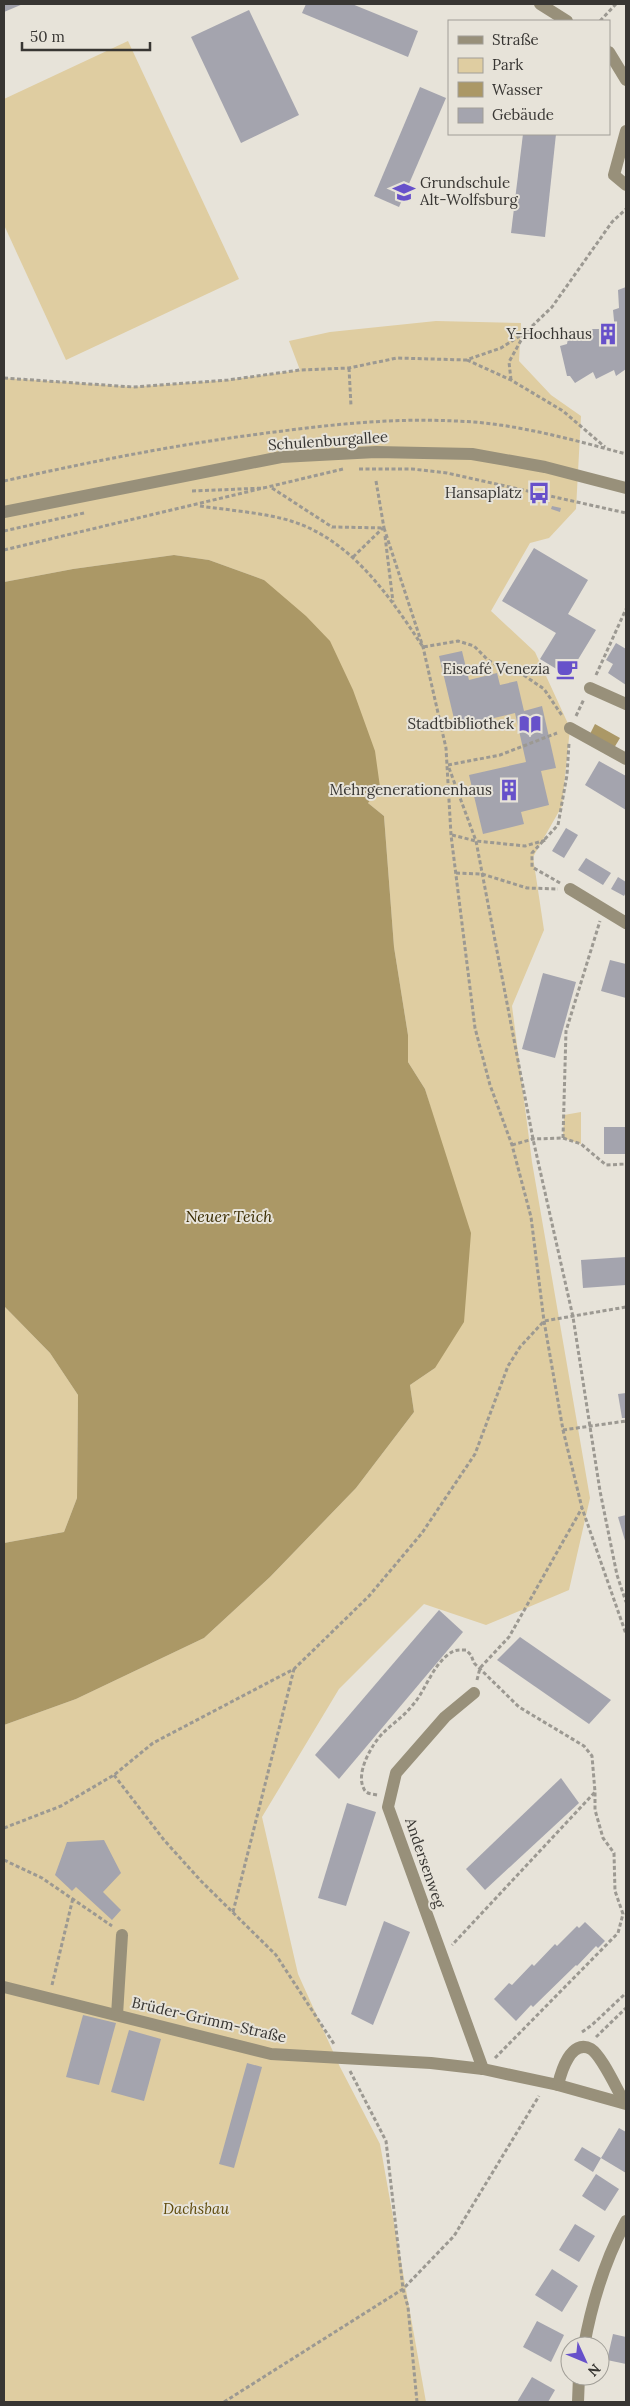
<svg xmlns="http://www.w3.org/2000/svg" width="630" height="2406" font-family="Lora,serif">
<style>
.green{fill:#dfcda1}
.water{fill:#ab9866}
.building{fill:#a4a4ae}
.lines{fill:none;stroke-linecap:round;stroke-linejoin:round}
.path{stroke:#9c9992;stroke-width:3;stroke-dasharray:4 2.5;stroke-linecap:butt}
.minor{stroke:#98907a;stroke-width:12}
.labels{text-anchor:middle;stroke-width:4;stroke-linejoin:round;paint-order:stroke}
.poi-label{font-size:15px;fill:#383633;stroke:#e7e3d9;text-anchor:end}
.street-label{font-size:15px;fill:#383633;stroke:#e7e3d9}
.park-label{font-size:15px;font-style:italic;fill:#5f4a0b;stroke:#e7e3d9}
.water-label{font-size:16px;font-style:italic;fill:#392b00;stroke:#e7e3d9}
</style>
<rect width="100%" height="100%" fill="#e7e3d9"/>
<g class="green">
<path d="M128,41l111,238 -173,81 -62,-135v-126z"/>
<path d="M436,321l85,2 -2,38 32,34 30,21 -5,93 -27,29 -19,5 -39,68 44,41 35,76 -8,78 -29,51 11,73 -32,76 20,156 58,336 -21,92 -83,35 -62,-21 -85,85 -77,128 36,157 42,93 40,77 46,258h-422v-677l72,-26 128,-61 66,-61 86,-89 58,-76 -4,-27 25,-17 3,-235 -13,-44 -17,-27v-27l-14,-88 -10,-131 -16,-13 -104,-223 -55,-20 -35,-5 -101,14 -69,13v-204l129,9 95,-7 72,-10 -11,-29 41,-9z"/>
<path d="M581,1112v32l-18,-6 1,-23z"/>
<path d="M4,1306l46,47 28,42 -1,103 -13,34 -60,11z"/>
</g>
<g class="water">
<path d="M174,555l35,5 55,20 42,36 24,25 23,49 22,61 5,36 -12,16 16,13 10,131 14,88v27l17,27 46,144 -7,89 -29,46 -25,17 4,27 -58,76 -86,89 -66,61 -128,61 -72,26v-182l60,-11 13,-34 1,-103 -28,-42 -46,-47v-724l69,-13z"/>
<path d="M595,724l25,14 -6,10 -24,-14z"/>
</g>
<g class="building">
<path d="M4,4h19l-19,8z"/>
<path d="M306,4h46l66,27 -10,26 -106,-44z"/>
<path d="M249,10l50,105 -58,28 -50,-106z"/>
<path d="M420,87l26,11 -47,109 -25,-11z"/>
<path d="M523,134h33l-11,103 -34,-4z"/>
<path d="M626,287v82l-10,7 -2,-6 -18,9 -3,-7 -18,11 -5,-7h-3l-7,-30 7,-2 2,-11 21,2 2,-6h14l2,3 7,-1 -2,-21 6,-2 -1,-18z"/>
<path d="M552,506l9,2 -1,4 -9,-3z"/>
<path d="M534,548l54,32 -20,34 28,16 -28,46 -28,-17 16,-26 -54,-32z"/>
<path d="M616,643l10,6v36l-18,-12 5,-9 -7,-4z"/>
<path d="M462,651l7,29 28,-7 3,12 17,-4 7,30 18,-5 14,62 -15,3 8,34 -28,7 3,12 -41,10 -14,-59 57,-13 -11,-49 -59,14 -17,-71z"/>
<path d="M599,761l27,15v34l-41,-25z"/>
<path d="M566,828l12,7 -14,23 -12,-7z"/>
<path d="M586,858l25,15 -8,12 -25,-15z"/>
<path d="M618,877l8,5v10l-2,4 -13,-7z"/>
<path d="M610,960l16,4v34l-25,-7z"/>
<path d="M543,973l33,9 -21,76 -33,-9z"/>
<rect x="604" y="1127" width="22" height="27"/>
<path d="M626,1257v28l-43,3 -2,-28z"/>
<path d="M626,1393v25h-4l-4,-24z"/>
<path d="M626,1515v29l-8,-27z"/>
<path d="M439,1610l24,22 -124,147 -24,-24z"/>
<path d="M520,1637l91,63 -22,24 -92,-64z"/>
<path d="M561,1778l18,25 -94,87 -19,-21z"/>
<path d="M347,1803l29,9 -30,94 -28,-8z"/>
<path d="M104,1840l17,33 -18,19 18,18 -9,10 -36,-33 -4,4 -17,-16 12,-33z"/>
<path d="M384,1921l26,11 -37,93 -22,-11z"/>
<path d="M585,1922l20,19 -7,7 -2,-2 -19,20 -1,-1 -43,42 -2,-2 -15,16 -22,-22 15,-16 3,2 20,-21 2,2 21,-22 2,2 20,-20 2,2z"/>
<path d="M83,2015l33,8 -17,62 -33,-8z"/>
<path d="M129,2030l32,9 -17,62 -33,-9z"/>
<path d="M247,2063l15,4 -28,101 -15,-4z"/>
<path d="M619,2128l7,4v41l-25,-15 -8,14 -19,-12 8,-13 19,11z"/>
<path d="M596,2174l23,15 -14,22 -23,-15z"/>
<path d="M575,2224l20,12 -16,26 -20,-12z"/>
<path d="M552,2269l26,17 -16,26 -27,-17z"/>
<path d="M537,2321l27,14 -13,27 -28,-15z"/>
<path d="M613,2334l13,3v27l-19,-4z"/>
<path d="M532,2377l23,13 -7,12h-31z"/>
</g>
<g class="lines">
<g class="path">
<path d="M600,21l16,-17"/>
<path d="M467,360l44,20 52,31 42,36"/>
<path d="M349,368l2,38"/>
<path d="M4,378l129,9 95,-7 72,-10 49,-2 48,-10 69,2 35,-12 25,-16 26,-25 60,-85 14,-13"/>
<path d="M511,380l-2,-18 16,-29"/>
<path d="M359,469h53l35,4 179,40"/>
<path d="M4,481c90,-20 180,-38 271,-49 60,-8 120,-14 181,-11 58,2 114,18 170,33"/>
<path d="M376,481l8,47"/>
<path d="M272,488l60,39 52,1"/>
<path d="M192,491l72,-3"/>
<path d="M200,506c27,4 66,7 91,15 61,19 99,76 132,126l35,-6 16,5 14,14 15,9 16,3 25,17 19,28"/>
<path d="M384,528l39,119 23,101 5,87 24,193 15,57 22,60 19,72 13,104 19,109 19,78 44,126"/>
<path d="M4,531l80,-18"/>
<path d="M385,536l8,66"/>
<path d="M4,550l339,-81"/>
<path d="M353,557l30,-29"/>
<path d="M596,675l30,-66"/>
<path d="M576,716l8,-17"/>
<path d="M448,765l52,-10 57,-22"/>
<path d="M449,768l27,73 57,298 40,178 27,174 17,84 9,27"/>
<path d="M452,835l24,6 49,5 21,-6"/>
<path d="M456,873l26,1 45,14 31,1"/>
<path d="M560,883l-28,-16v-14l26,-28 9,-50 2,-32"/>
<path d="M563,1138l3,-107 34,-110"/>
<path d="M512,1145l21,-6 30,-1 18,6 25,21 20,-1"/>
<path d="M563,1430l63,-9"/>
<path d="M477,1680l3,-12 29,-31 73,-129"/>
<path d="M114,1775l50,65 37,41 75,74 58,89"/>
<path d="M377,1795c-5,-1 -11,-1 -13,-6 -9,-16 8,-45 19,-56 9,-9 20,-16 28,-26 15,-16 20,-40 38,-53 6,-5 10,-4 17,-4l5,5 3,8 45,44 65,39 8,10 3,36 -143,153"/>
<path d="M4,1828l57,-22 53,-31 39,-32 141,-74 75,-73 53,-63 53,-79 33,-88 12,-19 24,-26 82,-14"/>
<path d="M4,1860l38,18 70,48"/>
<path d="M233,1912l61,-243"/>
<path d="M52,1985l21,-87"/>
<path d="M582,2032l10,-7 34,-32"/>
<path d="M596,2037l30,-29"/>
<path d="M495,2058l123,-125 5,-19 -8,-23 -1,-38 -11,-15 -8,-28v-18"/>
<path d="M350,2071l36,70 17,148 5,18 9,95"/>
<path d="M224,2402l179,-113 51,-53 85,-140"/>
</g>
<g class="minor">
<path d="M540,4l27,17"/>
<path d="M609,52l17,28"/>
<path d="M626,131l-12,44 12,10"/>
<path d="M4,512l277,-55 95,-5 96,2 73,13 81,21"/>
<path d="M590,688l36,16"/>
<path d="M570,728l56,31"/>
<path d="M570,889l56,34"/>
<path d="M474,1693l-29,24 -49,56 -8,34 95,262"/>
<path d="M4,1987l267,67 160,9 52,6 75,16 68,19"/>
<path d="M117,2015l5,-80"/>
<path d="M558,2085c3,-13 13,-47 33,-36 11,7 26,41 34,54"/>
<path d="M584,2346c8,-44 21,-86 42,-125"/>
<path d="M578,2402l1,-26"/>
</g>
</g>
<defs>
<g id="school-bare" transform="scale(1.725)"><path d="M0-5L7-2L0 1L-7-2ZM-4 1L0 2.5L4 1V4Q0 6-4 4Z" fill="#6751ca" stroke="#e7e3d9" stroke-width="2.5" paint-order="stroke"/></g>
<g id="building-bare" transform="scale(1.725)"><path d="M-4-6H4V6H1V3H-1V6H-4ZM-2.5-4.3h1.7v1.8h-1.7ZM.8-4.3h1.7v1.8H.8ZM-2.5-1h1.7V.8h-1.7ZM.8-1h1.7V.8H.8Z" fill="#6751ca" stroke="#e7e3d9" stroke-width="2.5" paint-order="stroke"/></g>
<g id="bus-bare" transform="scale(1.725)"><path d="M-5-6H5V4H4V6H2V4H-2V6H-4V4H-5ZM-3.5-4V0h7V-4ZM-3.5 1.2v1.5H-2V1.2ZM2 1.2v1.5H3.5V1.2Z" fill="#6751ca" stroke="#e7e3d9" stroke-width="2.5" paint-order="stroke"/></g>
<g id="cafe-bare" transform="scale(1.725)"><path d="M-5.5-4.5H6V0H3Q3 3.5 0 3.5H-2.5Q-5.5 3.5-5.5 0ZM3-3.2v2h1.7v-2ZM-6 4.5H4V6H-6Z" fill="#6751ca" stroke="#e7e3d9" stroke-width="2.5" paint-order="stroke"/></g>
<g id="library-bare" transform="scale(1.725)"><path d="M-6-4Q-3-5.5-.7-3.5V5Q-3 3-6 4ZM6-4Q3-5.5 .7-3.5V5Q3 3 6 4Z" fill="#6751ca" stroke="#e7e3d9" stroke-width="2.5" paint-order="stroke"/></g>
</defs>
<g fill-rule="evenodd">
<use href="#school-bare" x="404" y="192"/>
<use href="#building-bare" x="608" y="334"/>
<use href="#bus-bare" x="539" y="493"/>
<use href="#cafe-bare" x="567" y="669"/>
<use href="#library-bare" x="530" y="724"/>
<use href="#building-bare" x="509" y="790"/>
</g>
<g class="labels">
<g class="poi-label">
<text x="420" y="188" text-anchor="start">Grundschule<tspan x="420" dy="17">Alt-Wolfsburg</tspan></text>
<text x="592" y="339">Y-Hochhaus</text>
<text x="522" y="498">Hansaplatz</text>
<text x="550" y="674">Eiscafé Venezia</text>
<text x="514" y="729">Stadtbibliothek</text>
<text x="492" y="795">Mehrgenerationenhaus</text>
</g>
<g class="street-label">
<text transform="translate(328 441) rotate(-4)" y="5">Schulenburgallee</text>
<text transform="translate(425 1863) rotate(71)" y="5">Andersenweg</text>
<text transform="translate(209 2020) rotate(13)" y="5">Brüder-Grimm-Straße</text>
</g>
<g class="park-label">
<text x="196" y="2214">Dachsbau</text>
</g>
<g class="water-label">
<text x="229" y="1222">Neuer Teich</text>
</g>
</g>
<rect width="630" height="2406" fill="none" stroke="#383633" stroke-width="10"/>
<rect x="448" y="20" width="162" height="115" fill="#e7e3d9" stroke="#a19e97"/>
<rect x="458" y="36" width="25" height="8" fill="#98907a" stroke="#a19e97"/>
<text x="492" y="45" font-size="15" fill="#383633">Straße</text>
<rect x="458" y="58" width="25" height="15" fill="#dfcda1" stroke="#a19e97"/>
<text x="492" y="70" font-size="15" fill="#383633">Park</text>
<rect x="458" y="82" width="25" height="15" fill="#ab9866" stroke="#a19e97"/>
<text x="492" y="95" font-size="15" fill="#383633">Wasser</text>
<rect x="458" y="108" width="25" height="15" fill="#a4a4ae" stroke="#a19e97"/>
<text x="492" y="120" font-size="15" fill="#383633">Gebäude</text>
<g transform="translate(585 2361) rotate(134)"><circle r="24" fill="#e7e3d9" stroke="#a19e97"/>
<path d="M0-4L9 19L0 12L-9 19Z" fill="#6751ca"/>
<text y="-8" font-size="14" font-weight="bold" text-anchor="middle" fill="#383633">N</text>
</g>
<path d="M22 42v8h128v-8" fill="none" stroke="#383633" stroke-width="2.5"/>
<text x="30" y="42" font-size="15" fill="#383633" stroke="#e7e3d9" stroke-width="4" paint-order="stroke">50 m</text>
</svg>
